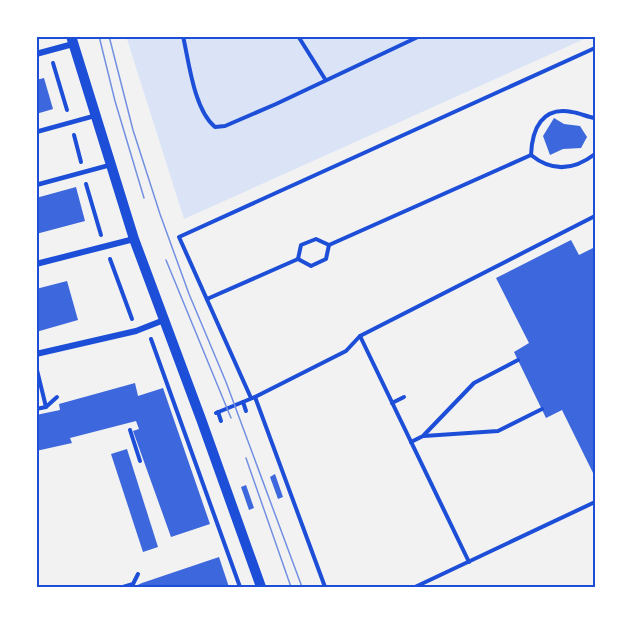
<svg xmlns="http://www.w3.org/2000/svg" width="631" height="623" font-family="'Sofia Sans Condensed',sans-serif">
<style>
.green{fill:#dbe4f7}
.building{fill:#3d67dc}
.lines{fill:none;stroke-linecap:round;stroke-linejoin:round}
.path{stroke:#1d4ed8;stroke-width:4}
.service{stroke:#1d4ed8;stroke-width:4.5}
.minor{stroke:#1d4ed8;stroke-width:6}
.tertiary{stroke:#1d4ed8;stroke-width:10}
.tram{stroke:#7290e2;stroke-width:1.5}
.neatline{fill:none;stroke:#1d4ed8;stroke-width:2}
</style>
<rect width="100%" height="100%" fill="#f2f2f2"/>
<path class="green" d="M126,36h465l-407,183z"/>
<g class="building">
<path d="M44,78l9,31 -17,5v-34z"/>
<path d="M554,118l10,6 16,2 7,11 -6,11 -18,1 -13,6 -7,-19z"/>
<path d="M76,187l9,34 -49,13v-36z"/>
<path d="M571,240l8,15 16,-8v230l-33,-67 -16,8 -32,-66 15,-9 -33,-65z"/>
<path d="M67,281l11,39 -42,12v-43z"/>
<path d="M135,383l3,13 25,-8 47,136 -39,13 -38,-106 6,-2 -3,-8 -66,17 2,5 -36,8v-36l24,-5 -1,-6z"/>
<path d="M127,449l31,98 -15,5 -32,-98z"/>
<path d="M275,474l8,23 -5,2 -8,-22z"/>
<path d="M246,485l8,23 -5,2 -8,-23z"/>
<path d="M219,557l10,30h-96l9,-4z"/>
</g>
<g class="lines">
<g class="path">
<path d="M183,36c6,26 11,74 32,91l10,-1 51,-22 144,-68"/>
<path d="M298,36l27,43"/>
<path d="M53,63l14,47"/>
<path d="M74,135l7,27"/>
<path d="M531,155c21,17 42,16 64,-1"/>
<path d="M86,184l15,51"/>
<path d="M110,259l22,60"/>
<path d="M298,259l13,7 15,-7 3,-14"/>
<path d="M207,299l91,-40 3,-14 15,-6 13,6 202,-90c1,-26 11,-49 41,-43 8,1 15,5 23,6"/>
<path d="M360,336l109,226"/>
<path d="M151,339l89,248"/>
<path d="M255,397l91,-46 14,-15 235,-120"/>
<path d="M251,398l-72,-161 416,-189"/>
<path d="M243,402l3,9"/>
<path d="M392,403l12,-6"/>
<path d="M46,407l11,-10"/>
<path d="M36,409l10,-2 -10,-41"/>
<path d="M218,412l3,9"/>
<path d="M216,413l39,-16 70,190"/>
<path d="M130,430l10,31"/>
<path d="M424,436l74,-5 44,-22"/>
<path d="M411,442l12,-6 51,-53 44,-23"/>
<path d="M123,587l10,-3 5,-10"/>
<path d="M415,587l180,-85"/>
</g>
<g class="service">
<path d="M36,132l58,-16"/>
<path d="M36,185l74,-20"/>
</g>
<g class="minor">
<path d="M36,54l37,-10"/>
<path d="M36,264l98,-25"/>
<path d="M36,354l100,-23 28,-11"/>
</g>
<path class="tertiary" d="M71,36l63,203 67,180 60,168"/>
<g class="tram">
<path d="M99,36l16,65 29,97"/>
<path d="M109,36l24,94 27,84 29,80 37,88 76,205"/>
<path d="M166,260l65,158"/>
<path d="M246,458l45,129"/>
</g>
</g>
<rect width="631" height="623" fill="none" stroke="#ffffff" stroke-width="75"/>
<rect x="38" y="38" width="556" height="548" class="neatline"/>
</svg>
